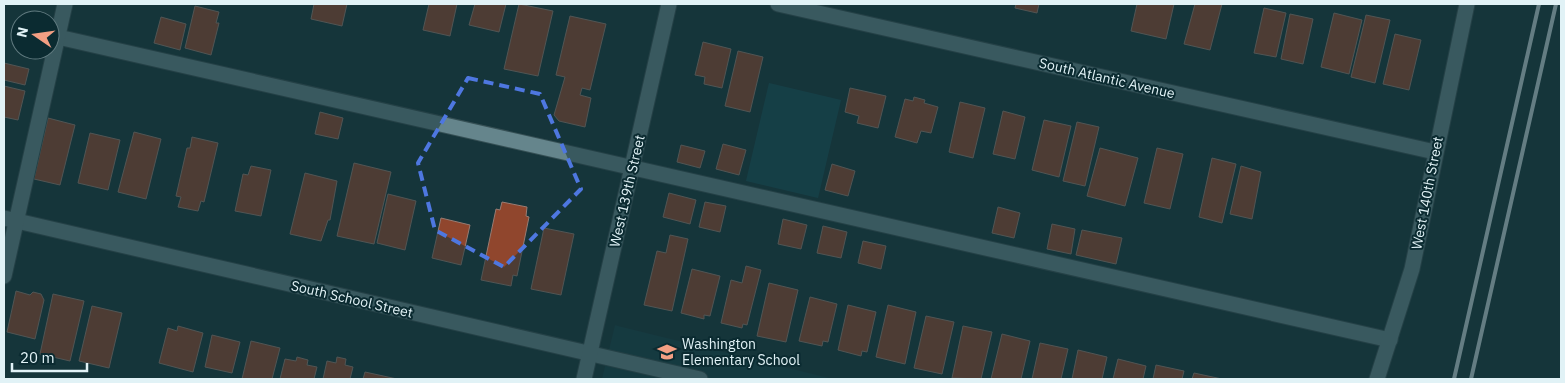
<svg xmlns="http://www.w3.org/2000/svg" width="1565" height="383" font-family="'IBM Plex Sans',sans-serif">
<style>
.built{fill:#154047}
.green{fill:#164d56}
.building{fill:#90462d;stroke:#987c73}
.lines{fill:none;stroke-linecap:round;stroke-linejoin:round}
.minor-casing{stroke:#365055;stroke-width:17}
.minor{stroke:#65858c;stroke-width:15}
.rail{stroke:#c3d6db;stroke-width:4}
.marked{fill:none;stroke:#4e77e0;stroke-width:4;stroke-dasharray:10 6;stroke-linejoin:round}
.labels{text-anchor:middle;stroke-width:4;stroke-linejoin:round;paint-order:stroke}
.street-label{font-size:14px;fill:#e1f2f6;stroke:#0b2b31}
.poi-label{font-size:14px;fill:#e1f2f6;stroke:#0b2b31;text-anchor:start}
</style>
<rect width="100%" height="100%" fill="#16353b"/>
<path class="built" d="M615,325l3,1 215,53h-231z"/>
<path class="green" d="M769,83l72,17 -23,98 -72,-17z"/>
<g class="building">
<path d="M314,4h33l-5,22 -31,-7z"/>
<path d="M429,4h28l-7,32 -27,-6z"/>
<path d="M475,4h31l-7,28 -30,-7z"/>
<path d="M519,4l34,7 -15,65 -34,-7z"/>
<path d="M1016,4h23l-2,9 -22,-5z"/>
<path d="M1137,4h37l-8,35 -35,-8z"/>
<path d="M1195,4h27l-12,46 -26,-6z"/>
<path d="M195,6l24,6 -3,11h3l-8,32 -26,-7z"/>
<path d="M1264,8l22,5 -10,44 -22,-4z"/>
<path d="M1334,13l28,7 -13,54 -28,-7z"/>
<path d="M1290,14l23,5 -10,45 -22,-5z"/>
<path d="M1366,15l24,5 -15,63 -24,-6z"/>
<path d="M570,16l36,8 -16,66 -8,-2 -2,7 11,3 -6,29 -26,-6 -5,-6 11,-38 -9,-2z"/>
<path d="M161,17l25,7 -6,26 -26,-7z"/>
<path d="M1395,34l26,6 -12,50 -26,-6z"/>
<path d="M703,42l28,7 -9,39 -18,-4 1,-7 -10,-2z"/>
<path d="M738,51l25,6 -13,55 -25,-6z"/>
<path d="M4,63l25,6 -4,16 -21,-5z"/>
<path d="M4,86l21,5 -7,29 -14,-3z"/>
<path d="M850,88l36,8 -8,32 -21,-5 2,-7 -14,-4z"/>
<path d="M914,97l11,3 -1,3 14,4 -7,26 -10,-2 -4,12 -22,-6 10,-38 8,2z"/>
<path d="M960,102l25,6 -12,50 -24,-6z"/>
<path d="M1003,111l22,6 -10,42 -22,-5z"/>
<path d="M320,112l23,6 -5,21 -23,-5z"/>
<path d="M48,118l27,7 -15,60 -26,-6z"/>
<path d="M1044,120l27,6 -12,51 -27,-7z"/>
<path d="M1077,122l22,5 -14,59 -22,-5z"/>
<path d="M134,132l27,7 -15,60 -28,-7z"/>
<path d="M90,133l30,7 -12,50 -30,-7z"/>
<path d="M192,137l26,6 -14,59 -3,-1 -3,10 -20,-4 3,-10 -5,-1 11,-48h3z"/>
<path d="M723,144l23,6 -7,25 -23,-6z"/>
<path d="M681,145l24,6 -5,17 -23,-6z"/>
<path d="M1100,148l38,10 -13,48 -38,-10z"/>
<path d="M1157,148l26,6 -13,55 -26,-6z"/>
<path d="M1212,158l24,6 -14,59 -23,-6z"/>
<path d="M354,163l37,9 -17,72 -37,-8z"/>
<path d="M832,164l23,7 -7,25 -23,-6z"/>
<path d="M251,166l20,4 -10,46 -26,-5 8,-37 5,1z"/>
<path d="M1241,166l20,6 -9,47 -22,-5z"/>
<path d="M305,173l32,8 -7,39h-2l-7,21 -31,-7z"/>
<path d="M669,193l27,7 -6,24 -27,-7z"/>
<path d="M388,194l28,7 -11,49 -28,-7z"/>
<path d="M502,202l25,5 -1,9 3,1 -12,59 -4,-1 -2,11 -30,-6 15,-71 4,1z"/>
<path d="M705,202l21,4 -6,26 -21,-5z"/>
<path d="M998,207l22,6 -6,25 -22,-5z"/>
<path d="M441,218l29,7 -9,40 -29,-7z"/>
<path d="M783,219l24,6 -6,24 -23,-5z"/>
<path d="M1052,224l23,5 -4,25 -24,-5z"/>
<path d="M823,226l24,6 -6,26 -24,-5z"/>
<path d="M544,228l30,6 -13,61 -30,-6z"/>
<path d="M1082,230l40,8 -6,26 -40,-9z"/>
<path d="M670,235l18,4 -16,72 -28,-6 13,-54 9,2z"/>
<path d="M863,241l23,5 -5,23 -23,-6z"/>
<path d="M746,266l15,4 -14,55 -4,-1 -1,4 -21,-5 10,-43 11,3z"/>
<path d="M692,269l28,7 -10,40 -6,-1v4l-23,-6z"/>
<path d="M769,283l29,7 -12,52 -29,-6z"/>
<path d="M16,291l14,4 3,-3 8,2 3,6 -9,39 -28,-7z"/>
<path d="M53,294l31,7 -14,60 -30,-7z"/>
<path d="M810,297l27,7 -9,38 -5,-1 -1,5 -23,-5z"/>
<path d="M848,305l28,7 -9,40 -5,-1 -1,5 -23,-6z"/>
<path d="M888,305l28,7 -11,52 -29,-7z"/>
<path d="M92,306l30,7 -13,55 -30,-7z"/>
<path d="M926,316l28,6 -12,52 -28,-6z"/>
<path d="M178,326l25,7 -10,39 -34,-9 9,-35 9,3z"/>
<path d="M963,326l29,6 -11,47 -29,-1z"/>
<path d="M1002,334l28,7 -9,38h-30z"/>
<path d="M212,335l28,7 -8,31 -27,-6z"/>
<path d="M251,341l29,7 -8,31h-30z"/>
<path d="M1040,343l28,6 -7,30h-29z"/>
<path d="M1078,350l29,7 -5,22h-30z"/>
<path d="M297,357l11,3 -1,5 10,2 -3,12h-34l5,-20 11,2z"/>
<path d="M337,357l9,2 -1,6 8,2 -3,12h-27l4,-18 9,2z"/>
<path d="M1118,359l28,7 -3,13h-30z"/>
<path d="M1156,365l28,6 -2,8h-29z"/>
<path d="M365,372l32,7h-34z"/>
<path d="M1194,373l28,6h-30z"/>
</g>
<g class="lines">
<g class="minor-casing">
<g id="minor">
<path d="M778,4l657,148"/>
<path d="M58,37l1332,303"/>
<path d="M4,218l696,161"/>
<path d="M4,276l61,-272"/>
<path d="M584,379l85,-375"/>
<path d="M1377,379l35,-110 55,-265"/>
</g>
</g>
<use href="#minor" class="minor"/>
<g class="rail">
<path d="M1454,379l85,-375"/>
<path d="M1471,379l85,-375"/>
</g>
</g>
<path d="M0 0H1565V383H0ZM468,78l72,16 41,95 -77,78 -69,-37 -17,-67z" fill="#16353b" fill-opacity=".55" fill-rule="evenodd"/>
<path class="marked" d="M468,78l72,16 41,95 -77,78 -69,-37 -17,-67z"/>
<defs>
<g id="school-bare" transform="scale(1.5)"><path d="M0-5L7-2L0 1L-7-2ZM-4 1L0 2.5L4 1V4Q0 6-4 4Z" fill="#f39f83" stroke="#0b2b31" stroke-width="2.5" paint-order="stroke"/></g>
</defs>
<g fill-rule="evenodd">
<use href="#school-bare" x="667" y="352"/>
</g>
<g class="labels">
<g class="street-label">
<text transform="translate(1107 78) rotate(13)" y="5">South Atlantic Avenue</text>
<text transform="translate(627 191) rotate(-77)" y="5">West 139th Street</text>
<text transform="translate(1427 193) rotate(-79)" y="5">West 140th Street</text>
<text transform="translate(352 299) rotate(13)" y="5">South School Street</text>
</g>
<g class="poi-label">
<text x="682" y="349">Washington<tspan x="682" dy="16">Elementary School</tspan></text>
</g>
</g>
<rect width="1565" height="383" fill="none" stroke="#e1f2f6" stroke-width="10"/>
<g transform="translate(35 35) rotate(283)"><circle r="24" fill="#0b2b31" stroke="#617b80"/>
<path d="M0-4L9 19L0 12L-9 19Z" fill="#f39f83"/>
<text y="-8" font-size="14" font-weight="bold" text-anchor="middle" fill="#e1f2f6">N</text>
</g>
<path d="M12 363v8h75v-8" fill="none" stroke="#e1f2f6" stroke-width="2.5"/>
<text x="20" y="363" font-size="15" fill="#e1f2f6" stroke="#0b2b31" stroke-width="4" paint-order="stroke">20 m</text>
</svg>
